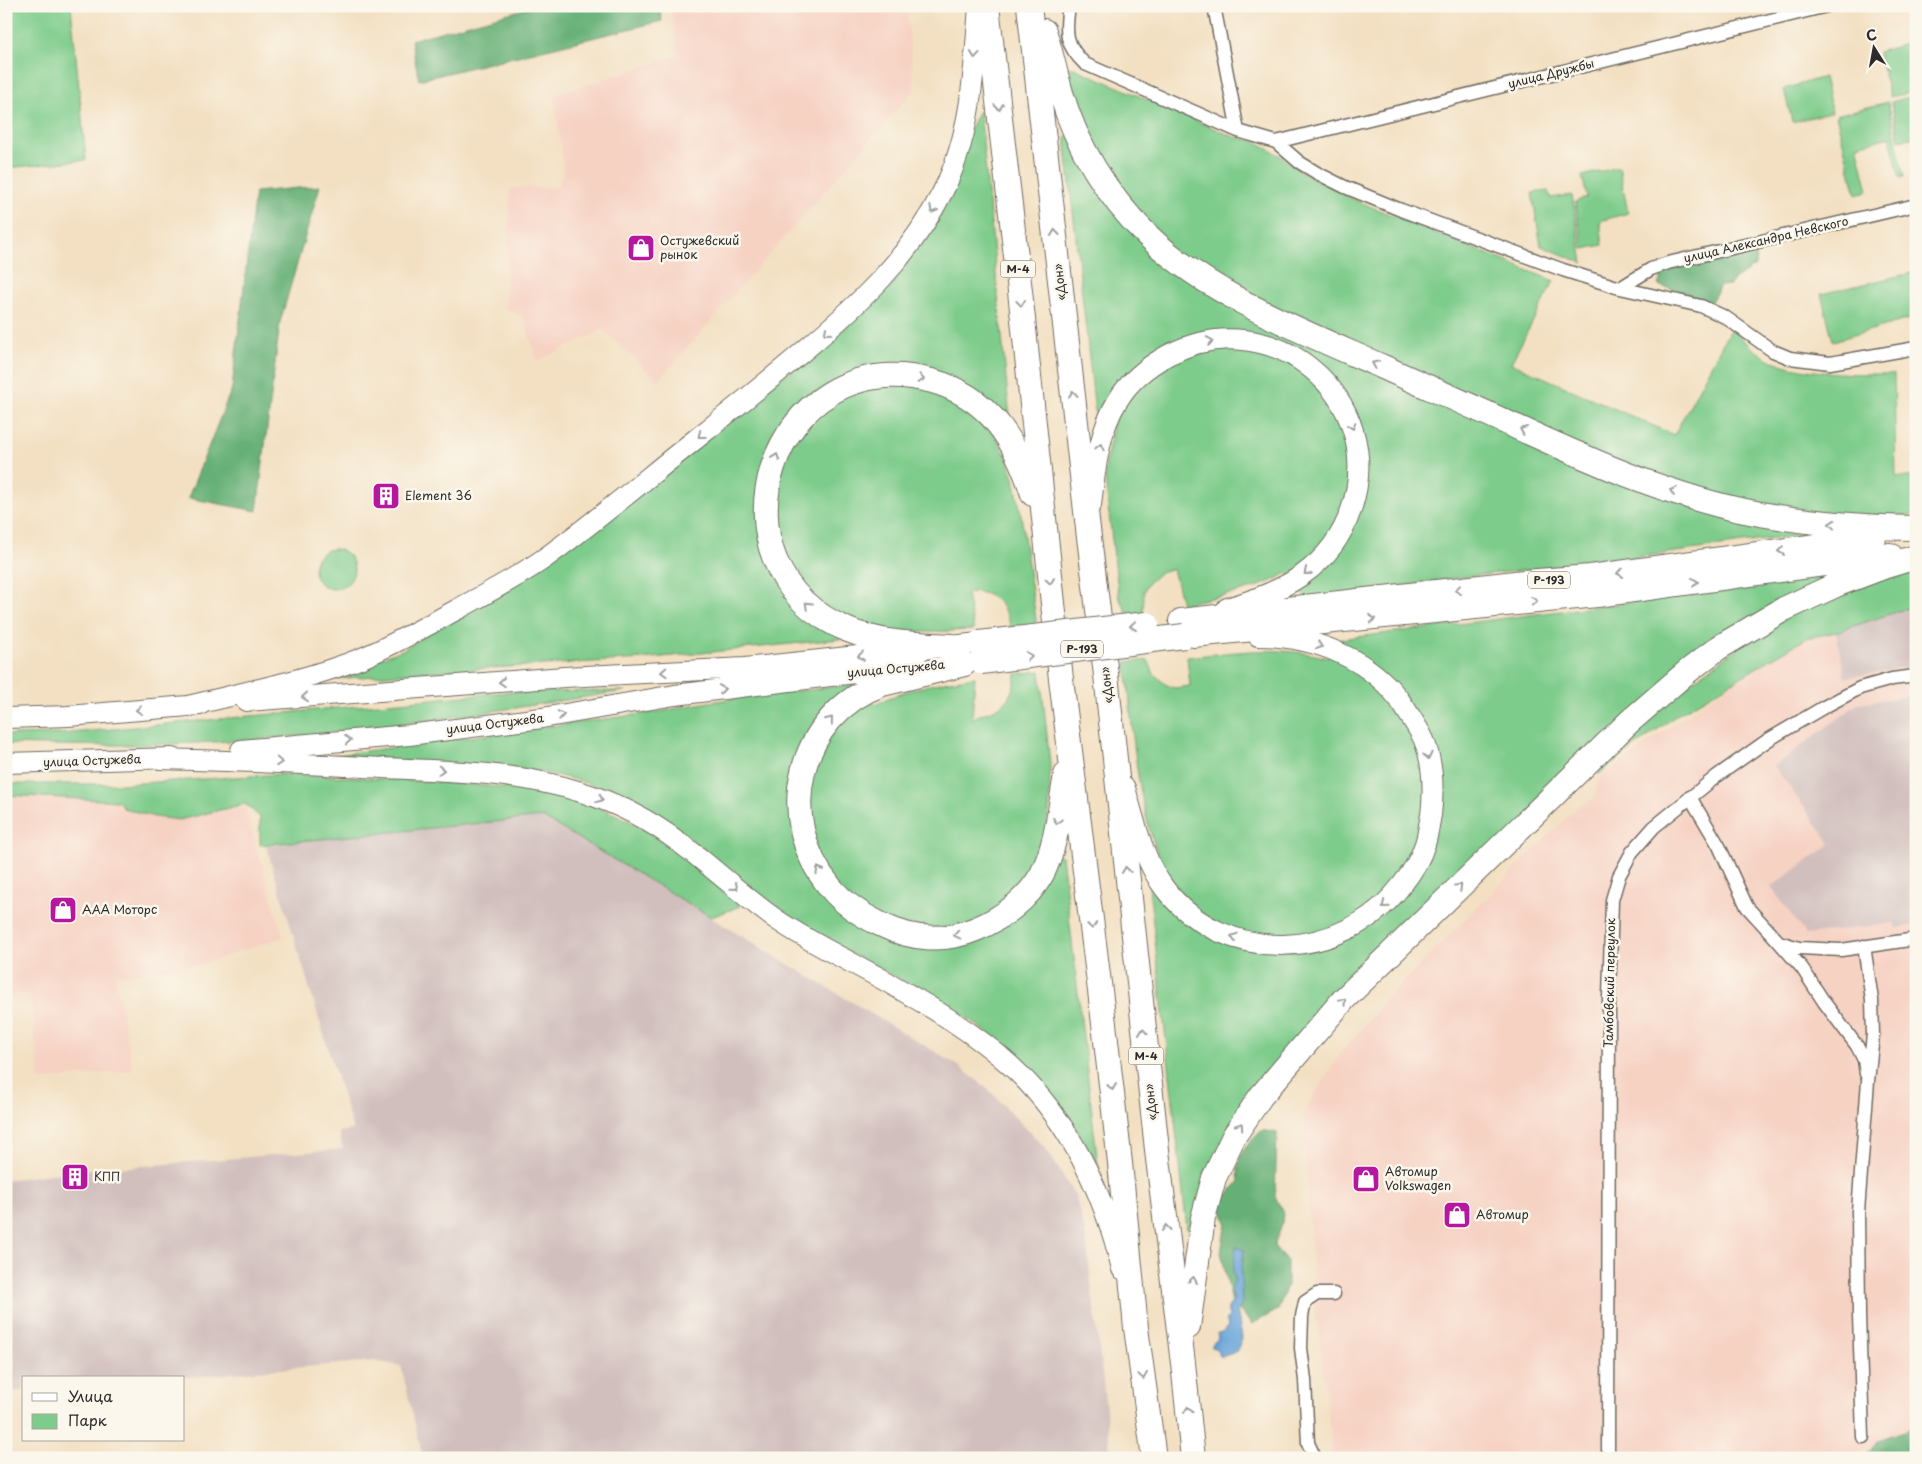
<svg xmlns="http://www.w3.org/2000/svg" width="1922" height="1464" font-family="'Playpen Sans',sans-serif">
<rect width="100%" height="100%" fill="#fbf7ec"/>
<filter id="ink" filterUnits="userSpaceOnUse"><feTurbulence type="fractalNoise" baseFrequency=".02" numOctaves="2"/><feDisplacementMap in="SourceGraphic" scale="10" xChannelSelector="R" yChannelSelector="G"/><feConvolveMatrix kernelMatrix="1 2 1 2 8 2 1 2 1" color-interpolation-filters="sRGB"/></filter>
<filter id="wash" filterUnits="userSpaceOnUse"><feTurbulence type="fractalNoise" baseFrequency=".0096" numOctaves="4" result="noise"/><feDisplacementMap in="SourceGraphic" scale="20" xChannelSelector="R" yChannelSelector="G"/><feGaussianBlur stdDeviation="1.12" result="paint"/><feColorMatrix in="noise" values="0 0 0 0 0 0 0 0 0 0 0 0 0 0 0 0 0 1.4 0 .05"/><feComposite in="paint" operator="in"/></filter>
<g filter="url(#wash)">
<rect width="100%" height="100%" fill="#f3e0c2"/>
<path fill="#f6d2c3" d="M 372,6 L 419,6 L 373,15 Z
M 670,6 L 861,6 L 862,8 L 907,8 L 914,90 L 658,381 L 603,330 L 537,361 L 523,316 L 506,309 L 510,188 L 558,187 L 564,169 L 554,95 L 679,55 Z
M 1916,578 L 1916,1431 L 1840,1458 L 1333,1458 L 1318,1323 L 1315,1320 L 1303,1113 L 1340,1054 L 1385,1000 L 1477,907 L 1579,805 L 1594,799 L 1599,778 L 1808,629 Z
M 6,796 L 126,798 L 184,818 L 245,807 L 283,937 L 201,964 L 116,976 L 132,1070 L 40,1081 L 30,993 L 6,996 Z"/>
<path fill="#d1bfbd" d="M 1916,605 L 1916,666 L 1845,678 L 1836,632 Z
M 1916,695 L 1916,925 L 1896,928 L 1894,923 L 1806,935 L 1771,887 L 1831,844 L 1774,766 L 1859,703 Z
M 542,817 L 957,1065 L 988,1089 L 1046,1149 L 1075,1195 L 1085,1232 L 1102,1373 L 1111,1458 L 423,1458 L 401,1366 L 374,1361 L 177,1378 L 24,1378 L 24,1391 L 6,1392 L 6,1180 L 60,1173 L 343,1149 L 339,1132 L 353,1130 L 266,846 L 437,823 Z"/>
<path fill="#7ecc8b" stroke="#547c5b" d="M 6,6 L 71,6 L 86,160 L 6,168 Z
M 1916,41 L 1916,91 L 1890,97 L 1878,52 Z
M 1069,68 L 1074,68 L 1234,137 L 1255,141 L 1284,158 L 1300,171 L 1357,201 L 1554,281 L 1511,363 L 1674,435 L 1731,328 C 1742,338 1754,351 1767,358 C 1798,375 1858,374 1894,374 L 1896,477 L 1916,477 L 1916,515 L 1856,516 L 1824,532 L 1609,561 L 1471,576 L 1307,600 L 1287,573 C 1255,592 1218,596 1182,604 L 1173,569 L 1158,574 L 1149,582 L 1144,591 L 1143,613 L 1133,624 L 1119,598 L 1108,506 L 1105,477 L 1106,460 L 1113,428 L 1096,421 L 1066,148 L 1066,137 L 1087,128 L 1067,72 Z
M 1824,77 L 1832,112 L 1792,122 L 1784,89 Z
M 1916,95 L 1916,137 L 1899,140 L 1891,102 Z
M 1888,102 L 1904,177 L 1900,178 L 1890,137 L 1857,145 L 1868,191 L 1856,194 L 1836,115 Z
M 980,111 L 1010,419 L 994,432 L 1008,459 L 1014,478 L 1021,515 L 1038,634 L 1012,636 C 1010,619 1004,601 986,594 C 979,592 974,590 967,594 L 974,630 L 899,633 L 643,659 L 425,672 L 322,680 L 405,649 L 819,350 L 862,313 L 901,271 L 978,112 Z
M 1619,167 L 1628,213 L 1600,221 L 1603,245 L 1583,249 L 1575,202 L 1587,197 L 1582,176 Z
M 1548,191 L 1551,198 L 1572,195 L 1583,263 L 1541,246 L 1532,193 Z
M 1916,272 L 1916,317 L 1833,341 L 1821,294 Z
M314 569a20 20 0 1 1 40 0a20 20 0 1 1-40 0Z
M 1829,573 L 1831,577 L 1766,610 L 1316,1020 L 1191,1228 L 1187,1229 L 1148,878 L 1163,866 C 1135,806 1133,727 1126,662 L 1148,660 L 1154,674 L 1165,684 L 1174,688 L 1190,686 L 1187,657 C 1236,652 1279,645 1328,658 L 1333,640 L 1749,587 Z
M 1916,573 L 1916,605 L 1836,632 L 1807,638 L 1678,714 L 1599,774 L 1593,768 L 1680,690 L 1738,648 L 1783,619 L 1849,590 L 1884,579 Z
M 1040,671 L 1050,763 L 1049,811 L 1043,848 L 1062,856 L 1098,1165 C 1072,1119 1041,1075 999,1042 C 939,992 863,964 797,923 C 752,895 715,855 672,825 C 627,793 575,776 521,769 L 329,756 L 664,711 C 726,696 792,693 856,684 L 876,704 C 906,688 941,682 975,677 L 972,719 C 979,714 986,713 994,710 C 1008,704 1015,688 1016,674 Z
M 625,691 C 545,703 465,716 385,726 C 259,743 133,748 6,744 L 6,735 L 60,734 L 506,692 Z
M 283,774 C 336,776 389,779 442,783 C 505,787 565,790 623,818 C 667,839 704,875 741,906 L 711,917 L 542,817 L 260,845 L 260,817 L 245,804 L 179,820 L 155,817 L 123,808 L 119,801 L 6,795 L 6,784 L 124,784 Z"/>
<path fill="#66b077" stroke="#486e51" d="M 535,6 L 659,6 L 662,21 L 419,80 L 411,40 Z
M 320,186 L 280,322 L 257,511 L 188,498 L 232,388 L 255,192 Z
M 1748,246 L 1756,254 L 1755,266 L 1734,280 L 1730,285 L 1720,286 L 1711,302 L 1658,285 L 1665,268 Z
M 1262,1130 L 1277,1133 L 1275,1197 L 1283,1211 L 1282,1225 L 1274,1246 L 1287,1261 L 1287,1285 L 1278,1310 L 1252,1324 L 1232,1303 L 1221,1252 L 1226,1222 L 1220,1204 L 1239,1181 C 1235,1155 1245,1147 1262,1130 Z
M 1916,1427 L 1916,1458 L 1832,1458 L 1844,1454 L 1865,1456 L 1878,1440 Z"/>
<path fill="#68a4d9" stroke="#4a6882" d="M 1236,1247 L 1244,1250 L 1241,1274 L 1242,1302 L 1240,1309 L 1237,1310 C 1239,1321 1241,1330 1242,1339 L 1236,1352 L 1221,1357 L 1218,1355 L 1218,1350 L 1212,1347 L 1212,1344 L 1218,1339 L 1217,1333 L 1222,1333 L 1228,1326 L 1226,1319 L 1229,1316 C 1226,1308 1229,1306 1234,1300 L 1231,1292 L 1235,1279 L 1233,1271 Z"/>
</g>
<g filter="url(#ink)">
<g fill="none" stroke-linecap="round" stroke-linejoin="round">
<defs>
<path id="street" d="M 1069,6 C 1065,32 1065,45 1085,64 L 1238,131 L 1276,142 L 1299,162 L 1317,173 L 1345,187 L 1401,210 L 1563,270 L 1620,288 L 1701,306 L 1725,317 L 1773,351 L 1790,358 L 1830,363 L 1916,348
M 1214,6 L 1238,131
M 1276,142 L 1827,6
M 1620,288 L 1651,269 L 1668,263 L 1916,205
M 1690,797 L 1719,846 L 1747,907 L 1779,942 L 1799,948 L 1841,950 L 1916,939
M 1779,942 L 1802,968 L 1824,1002 L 1857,1046 L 1864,1060 L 1866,1074
M 1863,1437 L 1859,1315 L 1858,1211 L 1868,1081 L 1873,1035 L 1872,1000 L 1864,946
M 1315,1458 L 1308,1443 L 1305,1380 L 1301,1348 L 1302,1316 L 1305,1302 L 1317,1294 L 1334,1294
M 1608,1458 L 1609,997 L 1612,900 L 1619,876 L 1632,852 L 1654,827 L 1717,776 L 1768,740 L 1824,707 L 1860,688 L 1892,679 L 1916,676"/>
<path id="primary" d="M 1091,505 C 1095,470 1099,430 1118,400 C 1130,380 1148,366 1168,355 C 1272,300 1389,398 1351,510 C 1331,569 1282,592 1227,608
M 246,701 L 564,677 L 745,668 L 979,643
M 188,706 C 245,692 307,680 362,658 C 395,644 426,626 458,609 C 487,593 518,577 545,558 C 599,519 649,476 701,435 C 736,407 771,379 806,349 C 860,303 909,258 942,193 C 972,135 974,70 979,6
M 6,718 L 68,716 L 200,705
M 241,750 L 409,735 L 542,718 L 675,695 L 855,673 L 919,667
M 160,759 C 235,761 309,764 383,768 C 449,771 518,772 581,792 C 617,803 651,821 680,843 C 713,867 743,897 777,920 C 812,944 852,962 889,983 C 931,1007 975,1033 1011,1066 C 1069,1119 1104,1193 1122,1269
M 6,763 L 172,758
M 1125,788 C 1135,822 1143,860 1165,889 C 1225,966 1342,962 1401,886 C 1411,874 1420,860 1425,844 C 1428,835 1429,824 1431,815 C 1434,790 1433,763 1424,740 C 1419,729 1411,718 1405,708 C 1374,659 1314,636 1258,636"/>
<path id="highway" d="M 987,6 L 1020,291 L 1061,679 L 1103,1015 L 1120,1163 L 1136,1328 L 1154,1458
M 1029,6 L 1088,529 L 1106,675 L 1158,1159 L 1183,1363 L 1193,1458
M 1044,31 C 1051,51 1055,73 1061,93 C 1076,145 1107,196 1146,234 C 1208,295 1304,332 1383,367 C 1425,386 1468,404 1510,424 C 1583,457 1657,491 1735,509 C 1795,522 1855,527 1916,528
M 1181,621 L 1524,582 L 1590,577 L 1874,538
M 1193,635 L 1597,595 L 1890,555
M 953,646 C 918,644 881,644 848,630 C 697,568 771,339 932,381 C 988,396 1016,440 1033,494
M 964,664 L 882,684 C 798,715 773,818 830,887 C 843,903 863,916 882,925 C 912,940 945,942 976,929 C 1003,918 1028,899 1042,874 C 1057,844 1060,807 1066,775
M 1188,1327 L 1203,1218 L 1214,1178 L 1234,1136 L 1261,1096 L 1344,999 L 1629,722 L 1688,671 L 1718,648 L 1784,609 L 1838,584 L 1886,566 L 1916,557"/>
</defs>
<use href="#street" stroke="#716a60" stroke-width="15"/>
<use href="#primary" stroke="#716a60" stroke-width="22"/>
<use href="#highway" stroke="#716a60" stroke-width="26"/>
<use href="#street" stroke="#fff" stroke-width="12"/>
<use href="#primary" stroke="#fff" stroke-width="20"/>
<use href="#highway" stroke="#fff" stroke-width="24"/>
<defs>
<path id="highway-bridge" d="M 979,643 L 1147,624
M 981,662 L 1184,636"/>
</defs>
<use href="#highway-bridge" stroke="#716a60" stroke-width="26" stroke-linecap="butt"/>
<use href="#highway-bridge" stroke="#fff" stroke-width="24"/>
</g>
<defs><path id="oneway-chevron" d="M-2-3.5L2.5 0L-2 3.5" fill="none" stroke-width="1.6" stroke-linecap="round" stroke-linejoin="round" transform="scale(1.25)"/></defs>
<g stroke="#a0a0a0">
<use href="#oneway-chevron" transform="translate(975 55) rotate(95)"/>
<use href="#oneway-chevron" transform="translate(999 107) rotate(83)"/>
<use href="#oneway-chevron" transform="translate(933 210) rotate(120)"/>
<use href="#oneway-chevron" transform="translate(1055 233) rotate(-96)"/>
<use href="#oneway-chevron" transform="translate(1021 303) rotate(84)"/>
<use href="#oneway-chevron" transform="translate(827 332) rotate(140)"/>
<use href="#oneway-chevron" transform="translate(1210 341) rotate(-10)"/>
<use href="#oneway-chevron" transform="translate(1375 364) rotate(-156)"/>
<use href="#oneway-chevron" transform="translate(921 379) rotate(12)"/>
<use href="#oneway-chevron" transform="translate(1073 394) rotate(-96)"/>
<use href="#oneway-chevron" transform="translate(1352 426) rotate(71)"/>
<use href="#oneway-chevron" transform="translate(1523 430) rotate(-156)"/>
<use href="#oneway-chevron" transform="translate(701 435) rotate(142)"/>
<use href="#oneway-chevron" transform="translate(1100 447) rotate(-77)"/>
<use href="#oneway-chevron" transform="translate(776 457) rotate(-70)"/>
<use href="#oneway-chevron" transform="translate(1673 491) rotate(-161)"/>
<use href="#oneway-chevron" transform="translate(1832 524) rotate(-174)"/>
<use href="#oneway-chevron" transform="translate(1781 551) rotate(172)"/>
<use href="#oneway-chevron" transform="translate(1307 572) rotate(140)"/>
<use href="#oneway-chevron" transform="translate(1620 573) rotate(172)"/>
<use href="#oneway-chevron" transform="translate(1050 581) rotate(84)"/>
<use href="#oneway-chevron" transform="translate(1695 582) rotate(-7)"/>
<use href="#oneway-chevron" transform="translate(1458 590) rotate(173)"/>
<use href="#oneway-chevron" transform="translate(1534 601) rotate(-5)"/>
<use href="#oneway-chevron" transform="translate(808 605) rotate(-136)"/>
<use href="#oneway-chevron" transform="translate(1372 619) rotate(-6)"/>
<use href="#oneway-chevron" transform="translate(1133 626) rotate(174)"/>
<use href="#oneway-chevron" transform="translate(1319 646) rotate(19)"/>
<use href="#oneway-chevron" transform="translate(861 656) rotate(174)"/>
<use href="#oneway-chevron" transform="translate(1029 656) rotate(-7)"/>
<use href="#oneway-chevron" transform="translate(664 672) rotate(177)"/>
<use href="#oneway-chevron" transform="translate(502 682) rotate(176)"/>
<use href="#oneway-chevron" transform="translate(722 689) rotate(-8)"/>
<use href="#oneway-chevron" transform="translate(305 697) rotate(175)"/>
<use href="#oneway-chevron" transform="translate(139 710) rotate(175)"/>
<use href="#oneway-chevron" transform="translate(561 715) rotate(-10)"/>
<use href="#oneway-chevron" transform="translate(830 720) rotate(-51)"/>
<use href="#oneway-chevron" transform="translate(348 740) rotate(-5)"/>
<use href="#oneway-chevron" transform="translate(1428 756) rotate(77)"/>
<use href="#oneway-chevron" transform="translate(279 762) rotate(4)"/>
<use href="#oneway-chevron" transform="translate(441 770) rotate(2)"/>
<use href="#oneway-chevron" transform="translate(600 799) rotate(22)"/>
<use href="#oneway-chevron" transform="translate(1057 821) rotate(101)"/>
<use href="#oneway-chevron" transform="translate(819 870) rotate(-120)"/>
<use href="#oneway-chevron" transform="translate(1126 870) rotate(-96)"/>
<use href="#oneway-chevron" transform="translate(735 887) rotate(39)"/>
<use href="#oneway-chevron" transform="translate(1459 887) rotate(-44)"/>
<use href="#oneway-chevron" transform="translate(1385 905) rotate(141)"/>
<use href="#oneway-chevron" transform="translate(1092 926) rotate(83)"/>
<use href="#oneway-chevron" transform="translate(957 935) rotate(167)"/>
<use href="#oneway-chevron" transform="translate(1234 937) rotate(-162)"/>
<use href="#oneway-chevron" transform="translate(1343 1001) rotate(-47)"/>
<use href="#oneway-chevron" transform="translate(1143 1032) rotate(-96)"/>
<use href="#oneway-chevron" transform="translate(1112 1087) rotate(83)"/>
<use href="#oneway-chevron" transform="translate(1240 1126) rotate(-56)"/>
<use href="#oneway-chevron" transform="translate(1166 1228) rotate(-97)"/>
<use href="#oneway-chevron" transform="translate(1193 1280) rotate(-82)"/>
<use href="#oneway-chevron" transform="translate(1143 1376) rotate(82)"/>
<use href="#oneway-chevron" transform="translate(1188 1410) rotate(-96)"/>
</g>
</g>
<defs>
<symbol id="shop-square" viewBox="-11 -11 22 22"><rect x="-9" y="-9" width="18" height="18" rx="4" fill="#b5179e" stroke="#fbf7ec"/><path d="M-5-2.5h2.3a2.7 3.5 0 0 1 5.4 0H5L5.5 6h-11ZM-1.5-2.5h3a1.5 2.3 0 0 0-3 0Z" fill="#fff"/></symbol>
<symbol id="building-square" viewBox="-11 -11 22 22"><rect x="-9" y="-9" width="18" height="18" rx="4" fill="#b5179e" stroke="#fbf7ec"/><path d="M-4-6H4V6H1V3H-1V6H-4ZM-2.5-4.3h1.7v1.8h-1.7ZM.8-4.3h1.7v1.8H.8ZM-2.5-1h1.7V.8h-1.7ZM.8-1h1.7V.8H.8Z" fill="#fff"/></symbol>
</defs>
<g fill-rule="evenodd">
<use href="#shop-square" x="625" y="232" width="32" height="32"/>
<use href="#building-square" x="370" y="480" width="32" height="32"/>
<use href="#shop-square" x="47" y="894" width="32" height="32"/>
<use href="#building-square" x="59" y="1161" width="32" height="32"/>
<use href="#shop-square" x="1350" y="1163" width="32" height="32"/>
<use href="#shop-square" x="1441" y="1199" width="32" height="32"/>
</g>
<g text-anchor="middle" stroke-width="5" stroke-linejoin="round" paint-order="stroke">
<g fill="#fbf7ec" stroke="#696865" stroke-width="1">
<rect x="1000.5" y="260.5" width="35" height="17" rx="4"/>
<rect x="1528" y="571.5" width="42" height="17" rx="4"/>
<rect x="1061" y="640.5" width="42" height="17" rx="4"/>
<rect x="1128.5" y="1047.5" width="35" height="17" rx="4"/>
</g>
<g font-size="11" font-weight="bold" fill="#2b2b2b">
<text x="1018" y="273">М-4</text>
<text x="1549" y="584">Р-193</text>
<text x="1082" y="653">Р-193</text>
<text x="1146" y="1060">М-4</text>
</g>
<g font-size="12" fill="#2b2b2b" stroke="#fbf7ec">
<text transform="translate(1551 74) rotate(-14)" y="4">улица Дружбы</text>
<text transform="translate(1766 240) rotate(-13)" y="4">улица Александра Невского</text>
<text transform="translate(1060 282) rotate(-96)" y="4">«Дон»</text>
<text transform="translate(896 669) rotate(-5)" y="4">улица Остужева</text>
<text transform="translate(1107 685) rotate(-96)" y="4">«Дон»</text>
<text transform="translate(495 724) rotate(-7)" y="4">улица Остужева</text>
<text transform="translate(92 761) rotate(-2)" y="4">улица Остужева</text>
<text transform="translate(1610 983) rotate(-89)" y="4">Тамбовский переулок</text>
<text transform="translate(1151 1102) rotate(-96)" y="4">«Дон»</text>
</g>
<g font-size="12" fill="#2b2b2b" stroke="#fbf7ec" text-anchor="start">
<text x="660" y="245">Остужевский<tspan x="660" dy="14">рынок</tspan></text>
<text x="405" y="500">Element 36</text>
<text x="82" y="914">ААА Моторс</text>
<text x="1385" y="1176">Автомир<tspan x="1385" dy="14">Volkswagen</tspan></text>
<text x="94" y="1181">КПП</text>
<text x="1476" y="1219">Автомир</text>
</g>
</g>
<rect width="1922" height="1464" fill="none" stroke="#fbf7ec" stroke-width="25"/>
<rect x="22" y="1376" width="162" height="65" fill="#fbf7ec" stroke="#a8a59f"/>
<rect x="32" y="1393" width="25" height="8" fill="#ffffff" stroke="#a8a59f"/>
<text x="68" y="1402" font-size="15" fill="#2b2b2b">Улица</text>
<rect x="32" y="1414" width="25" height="15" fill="#7ecc8b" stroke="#a8a59f"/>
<text x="68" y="1426" font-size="15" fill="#2b2b2b">Парк</text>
<g transform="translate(1874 48) rotate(349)" stroke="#fbf7ec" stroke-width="4" paint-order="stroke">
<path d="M0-4L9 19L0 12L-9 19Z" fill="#2b2b2b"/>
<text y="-8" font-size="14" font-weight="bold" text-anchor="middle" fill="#2b2b2b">С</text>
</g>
</svg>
